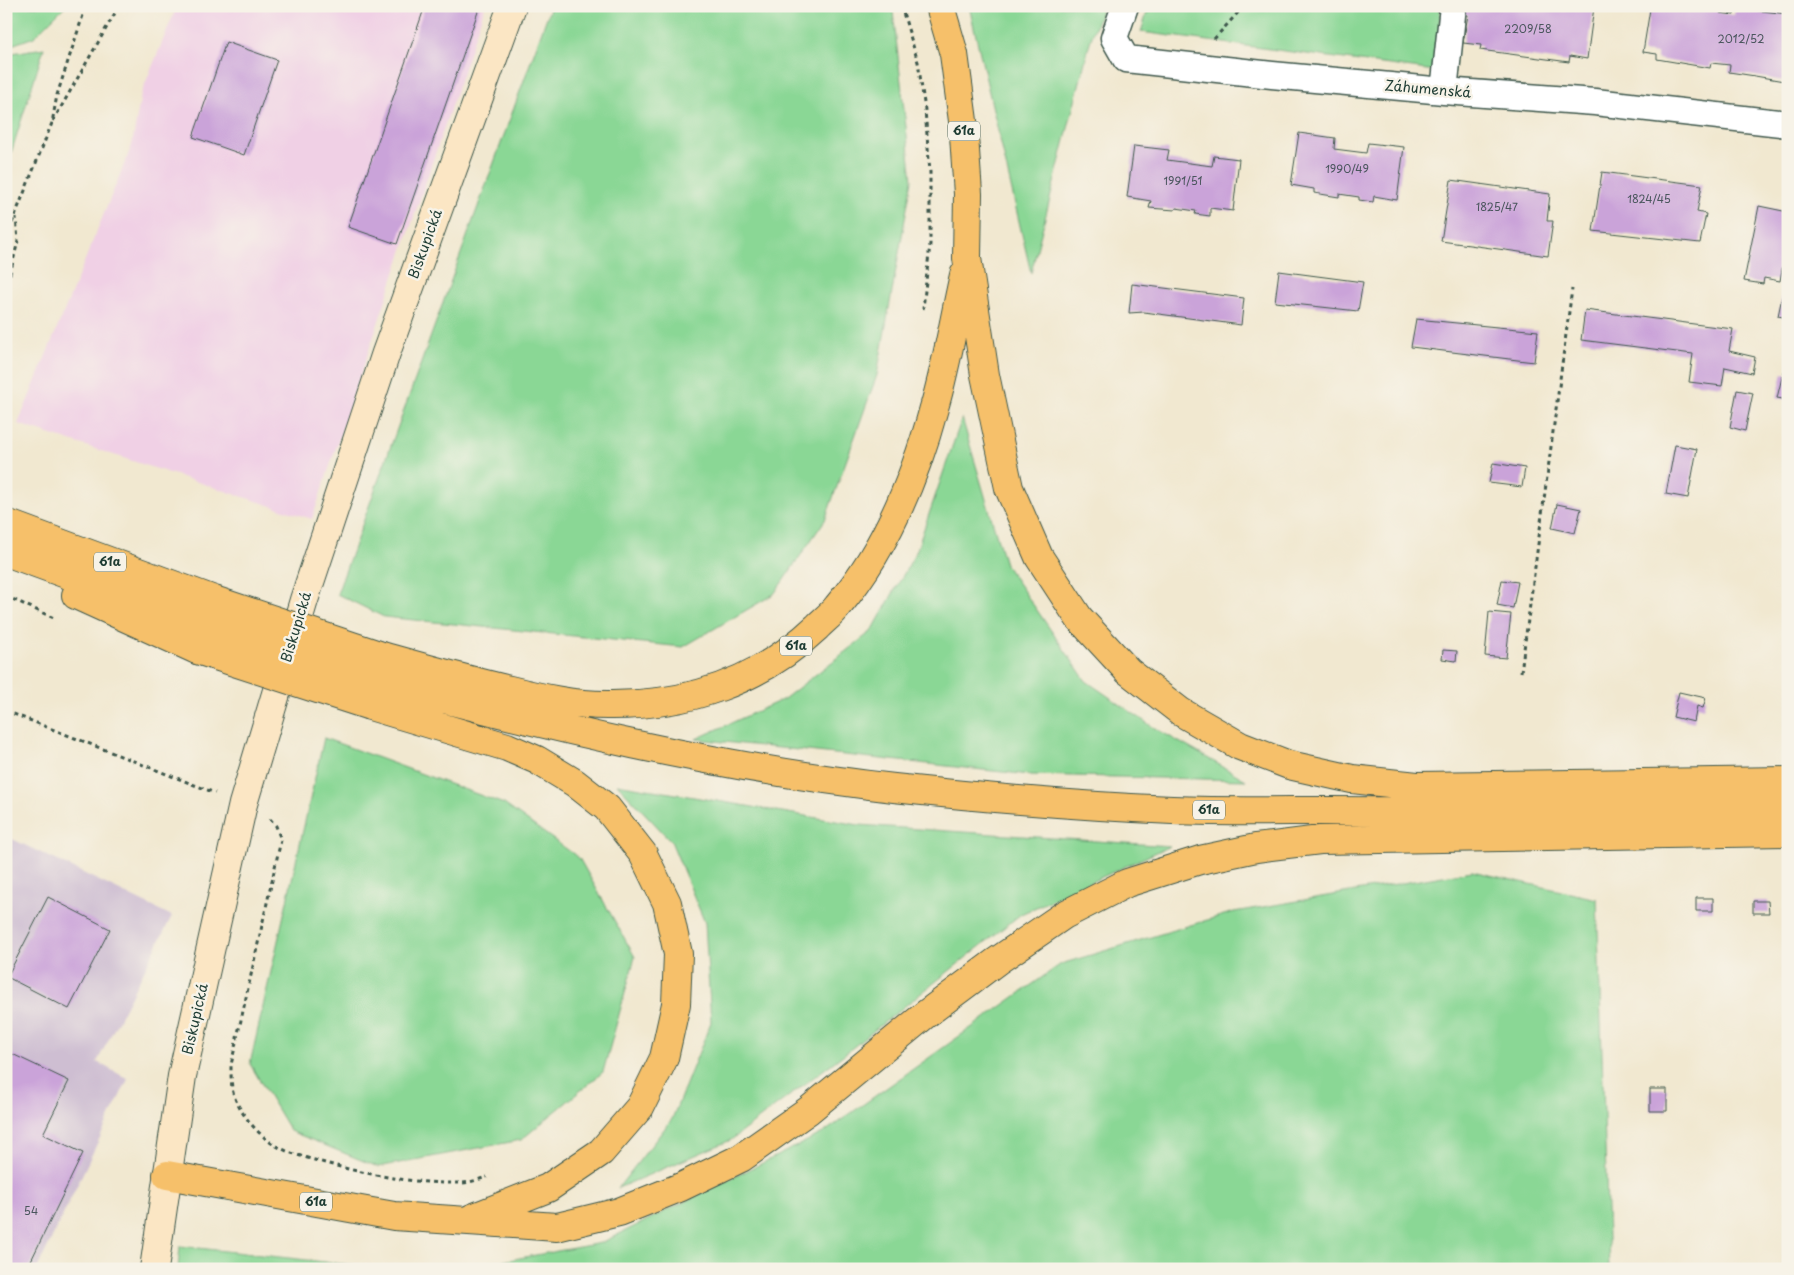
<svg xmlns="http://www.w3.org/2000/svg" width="1794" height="1275" font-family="'Playpen Sans',sans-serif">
<rect width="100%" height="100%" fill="#f7f3e8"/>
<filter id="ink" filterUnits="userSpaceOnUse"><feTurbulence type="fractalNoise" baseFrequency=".02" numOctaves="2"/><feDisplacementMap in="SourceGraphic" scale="10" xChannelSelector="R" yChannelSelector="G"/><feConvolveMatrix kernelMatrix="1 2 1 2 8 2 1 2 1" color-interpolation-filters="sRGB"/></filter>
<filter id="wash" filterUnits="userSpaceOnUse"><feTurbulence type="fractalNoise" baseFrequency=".0096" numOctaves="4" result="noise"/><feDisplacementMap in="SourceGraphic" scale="20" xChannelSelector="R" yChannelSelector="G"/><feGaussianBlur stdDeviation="1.12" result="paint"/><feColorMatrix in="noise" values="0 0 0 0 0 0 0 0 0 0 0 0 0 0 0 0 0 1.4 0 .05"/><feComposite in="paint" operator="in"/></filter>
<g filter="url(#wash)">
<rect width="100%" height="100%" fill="#f1e8d0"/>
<path fill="#f0d0e5" d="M 177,6 L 485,6 L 312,519 L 18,424 L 132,145 L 141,94 Z"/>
<path fill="#cebed2" d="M 6,836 L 172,916 L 97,1062 L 128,1079 L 37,1269 L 6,1269 Z"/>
<path fill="#8ad795" stroke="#548a64" d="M 6,6 L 65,6 L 34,37 L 6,47 Z
M 551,6 L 890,6 L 893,12 L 912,180 L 877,375 L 825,520 L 774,594 L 683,647 L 384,617 L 337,594 Z
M 969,6 L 1103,6 L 1090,42 L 1031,273 Z
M 1149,6 L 1441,6 L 1435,71 L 1141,32 Z
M 44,48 L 6,169 L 6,54 Z
M 962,418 L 1005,564 L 1086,681 L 1153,727 L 1246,780 L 1030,775 L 696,739 L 784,699 L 872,631 L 916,552 Z
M 324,738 L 504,804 L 579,858 L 635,957 L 603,1072 L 521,1140 L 378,1167 L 290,1131 L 250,1064 Z
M 617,784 L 859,825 L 1170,846 L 1021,914 L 847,1052 L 731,1140 L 618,1188 L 672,1119 L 711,1022 L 705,923 L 671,841 Z
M 1472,871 L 1597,899 L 1609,1269 L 460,1269 L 601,1243 L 823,1133 L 1061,964 L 1234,912 Z
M 180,1246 L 388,1269 L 178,1269 Z"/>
<g id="blocks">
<path fill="#caa3d9" d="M 425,6 L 480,6 L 397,244 L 348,227 Z
M 1464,6 L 1594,7 L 1587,59 L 1570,56 L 1569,62 L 1480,50 L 1481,45 L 1463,43 L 1468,15 L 1462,14 Z
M 1659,6 L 1720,6 L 1720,13 L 1734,15 L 1735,8 L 1788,14 L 1788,75 L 1786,74 L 1784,81 L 1755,76 L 1729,72 L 1730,65 L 1711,63 L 1710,68 L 1657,59 L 1657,54 L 1643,52 L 1650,9 L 1659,9 Z
M 226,42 L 277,60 L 244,155 L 193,137 Z
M 1299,133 L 1335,138 L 1334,149 L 1366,153 L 1368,143 L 1404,147 L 1397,200 L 1374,196 L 1373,202 L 1359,200 L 1359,197 L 1339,194 L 1339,197 L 1314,193 L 1314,189 L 1291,185 Z
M 1134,146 L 1169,150 L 1167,160 L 1212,166 L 1214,156 L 1239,159 L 1233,211 L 1210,208 L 1210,216 L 1195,214 L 1196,211 L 1176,208 L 1175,210 L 1149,208 L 1151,201 L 1127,197 Z
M 1602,172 L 1702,185 L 1697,212 L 1706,214 L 1700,243 L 1593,231 Z
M 1451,180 L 1550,194 L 1547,221 L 1553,221 L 1548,256 L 1441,241 Z
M 1759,206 L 1788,212 L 1788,265 L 1783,264 L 1780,281 L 1764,278 L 1763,284 L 1744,281 Z
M 1279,271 L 1363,282 L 1358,311 L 1275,302 Z
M 1132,284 L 1244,298 L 1241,325 L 1144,312 L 1129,313 Z
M 1782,297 L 1788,299 L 1788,318 L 1778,316 Z
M 1585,310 L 1733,329 L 1729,351 L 1755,357 L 1752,373 L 1725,367 L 1722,386 L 1689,382 L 1693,354 L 1581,340 Z
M 1416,319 L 1538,331 L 1534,362 L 1411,347 Z
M 1783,373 L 1788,374 L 1788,400 L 1777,398 Z
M 1737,390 L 1753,393 L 1745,431 L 1730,427 Z
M 1675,445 L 1697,449 L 1688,498 L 1666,494 Z
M 1493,463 L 1525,468 L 1522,487 L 1489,483 Z
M 1557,504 L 1581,509 L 1575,533 L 1552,528 Z
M 1502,580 L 1518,582 L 1513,608 L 1497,605 Z
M 1489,612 L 1511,614 L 1506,658 L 1485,656 Z
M 1443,650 L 1457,651 L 1456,661 L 1442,659 Z
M 1679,692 L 1706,698 L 1703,708 L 1697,706 L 1694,722 L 1673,717 Z
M 48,897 L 110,929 L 69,1009 L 7,977 Z
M 1696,898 L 1713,898 L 1713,911 L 1696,911 Z
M 1753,901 L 1768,901 L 1769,913 L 1753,913 Z
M 6,1051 L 69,1081 L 43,1134 L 83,1153 L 27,1269 L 6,1269 Z
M 1650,1089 L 1667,1089 L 1667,1111 L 1650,1111 Z"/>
</g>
</g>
<g filter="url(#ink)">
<use href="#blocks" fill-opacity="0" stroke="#3e574b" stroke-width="1"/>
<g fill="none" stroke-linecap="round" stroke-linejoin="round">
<defs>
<path id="street" d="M 1125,6 L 1114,38 L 1126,59 L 1272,75 L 1444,91 L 1595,102 L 1788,124
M 1444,91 L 1453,6"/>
<path id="secondary" d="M 154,1269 L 182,1076 L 243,804 L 304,600 L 386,353 L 512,6"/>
<path id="primary" d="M 940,6 L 954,54 L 963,121 L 968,194 L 967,258 L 985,375 L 1009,488 L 1039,557 L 1079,618 L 1128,671 L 1181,712 L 1240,746 L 1289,765 L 1352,779 L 1417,786 L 1788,781
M 6,523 L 214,600
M 6,552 L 205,625
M 76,595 L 197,650
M 382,656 C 425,668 467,680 510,690 C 542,698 574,705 607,705 C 686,706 759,682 817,627 C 824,620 832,614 838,606 C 885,550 915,478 934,408 C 947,364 954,319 964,275
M 376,681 C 547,727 719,768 894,788 C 987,798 1080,806 1172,810 C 1225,812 1278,811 1330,811 C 1483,812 1635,809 1788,806
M 370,706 L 507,747 L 537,760 L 575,783 L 607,808 L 643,854 L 667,903 L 678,954 L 676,1004 L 664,1058 L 640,1107 L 601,1152 L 548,1188 L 472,1218
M 167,1175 L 394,1216 L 557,1227 L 619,1212 L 681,1187 L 741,1158 L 809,1110 L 926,1014 L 997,961 L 1064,915 L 1127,883 L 1200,860 L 1256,848 L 1320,840 L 1788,832"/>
</defs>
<use href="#street" stroke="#3e574b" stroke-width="29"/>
<use href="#secondary" stroke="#3e574b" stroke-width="30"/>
<use href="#primary" stroke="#3e574b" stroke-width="30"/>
<path stroke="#3e574b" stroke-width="3" stroke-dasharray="4 4" stroke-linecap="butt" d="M 901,6 L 918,62 L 925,110 L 930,172 L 930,244 L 923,309
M 1214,39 L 1244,6
M 53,121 L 119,6
M 6,238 L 52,123 L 57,95 L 86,6
M 6,290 L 18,241 L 16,217
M 6,596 L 56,619
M 1521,672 L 1572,289
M 6,711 L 215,793
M 270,819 L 276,826 L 281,840 L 231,1065 C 231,1072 231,1080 232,1088 C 235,1106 251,1126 265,1138 C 280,1151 300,1156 318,1161 C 364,1174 413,1184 461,1183 C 470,1183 479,1179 487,1177"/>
<use href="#street" stroke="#fff" stroke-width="26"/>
<use href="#secondary" stroke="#fbe6c4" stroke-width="28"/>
<use href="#primary" stroke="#f6c06b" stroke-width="28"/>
<defs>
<path id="primary-bridge" d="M 214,600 L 382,656
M 205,625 L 376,681
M 197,650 L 370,706"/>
</defs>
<use href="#primary-bridge" stroke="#3e574b" stroke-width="30" stroke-linecap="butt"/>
<use href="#primary-bridge" stroke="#f6c06b" stroke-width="28"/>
</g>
</g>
<g text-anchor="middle" stroke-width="5" stroke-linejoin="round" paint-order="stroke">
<g font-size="11" fill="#4a565d">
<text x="1528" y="33">2209/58</text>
<text x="1741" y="43">2012/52</text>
<text x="1347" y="173">1990/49</text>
<text x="1183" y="185">1991/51</text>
<text x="1649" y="203">1824/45</text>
<text x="1497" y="211">1825/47</text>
<text x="31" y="1215">54</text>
</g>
<g fill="#f7f3e8" stroke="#60746a" stroke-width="1">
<rect x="948" y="121.5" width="32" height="19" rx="4"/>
<rect x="94" y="552.5" width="32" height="19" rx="4"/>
<rect x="780" y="636.5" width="32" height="19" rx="4"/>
<rect x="1193" y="800.5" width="32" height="19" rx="4"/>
<rect x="300" y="1192.5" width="32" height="19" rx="4"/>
</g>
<g font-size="12" font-weight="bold" fill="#1f3d34">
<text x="964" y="135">61a</text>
<text x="110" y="566">61a</text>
<text x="796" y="650">61a</text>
<text x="1209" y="814">61a</text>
<text x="316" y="1206">61a</text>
</g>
<g font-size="14" fill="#1f3d34" stroke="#f7f3e8">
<text transform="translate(1428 89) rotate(5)" y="5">Záhumenská</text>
<text transform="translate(425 244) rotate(-70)" y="5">Biskupická</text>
<text transform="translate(296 627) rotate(-73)" y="5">Biskupická</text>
<text transform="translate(195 1019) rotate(-77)" y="5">Biskupická</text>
</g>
</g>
<rect width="1794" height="1275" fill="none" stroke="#f7f3e8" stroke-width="25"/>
</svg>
